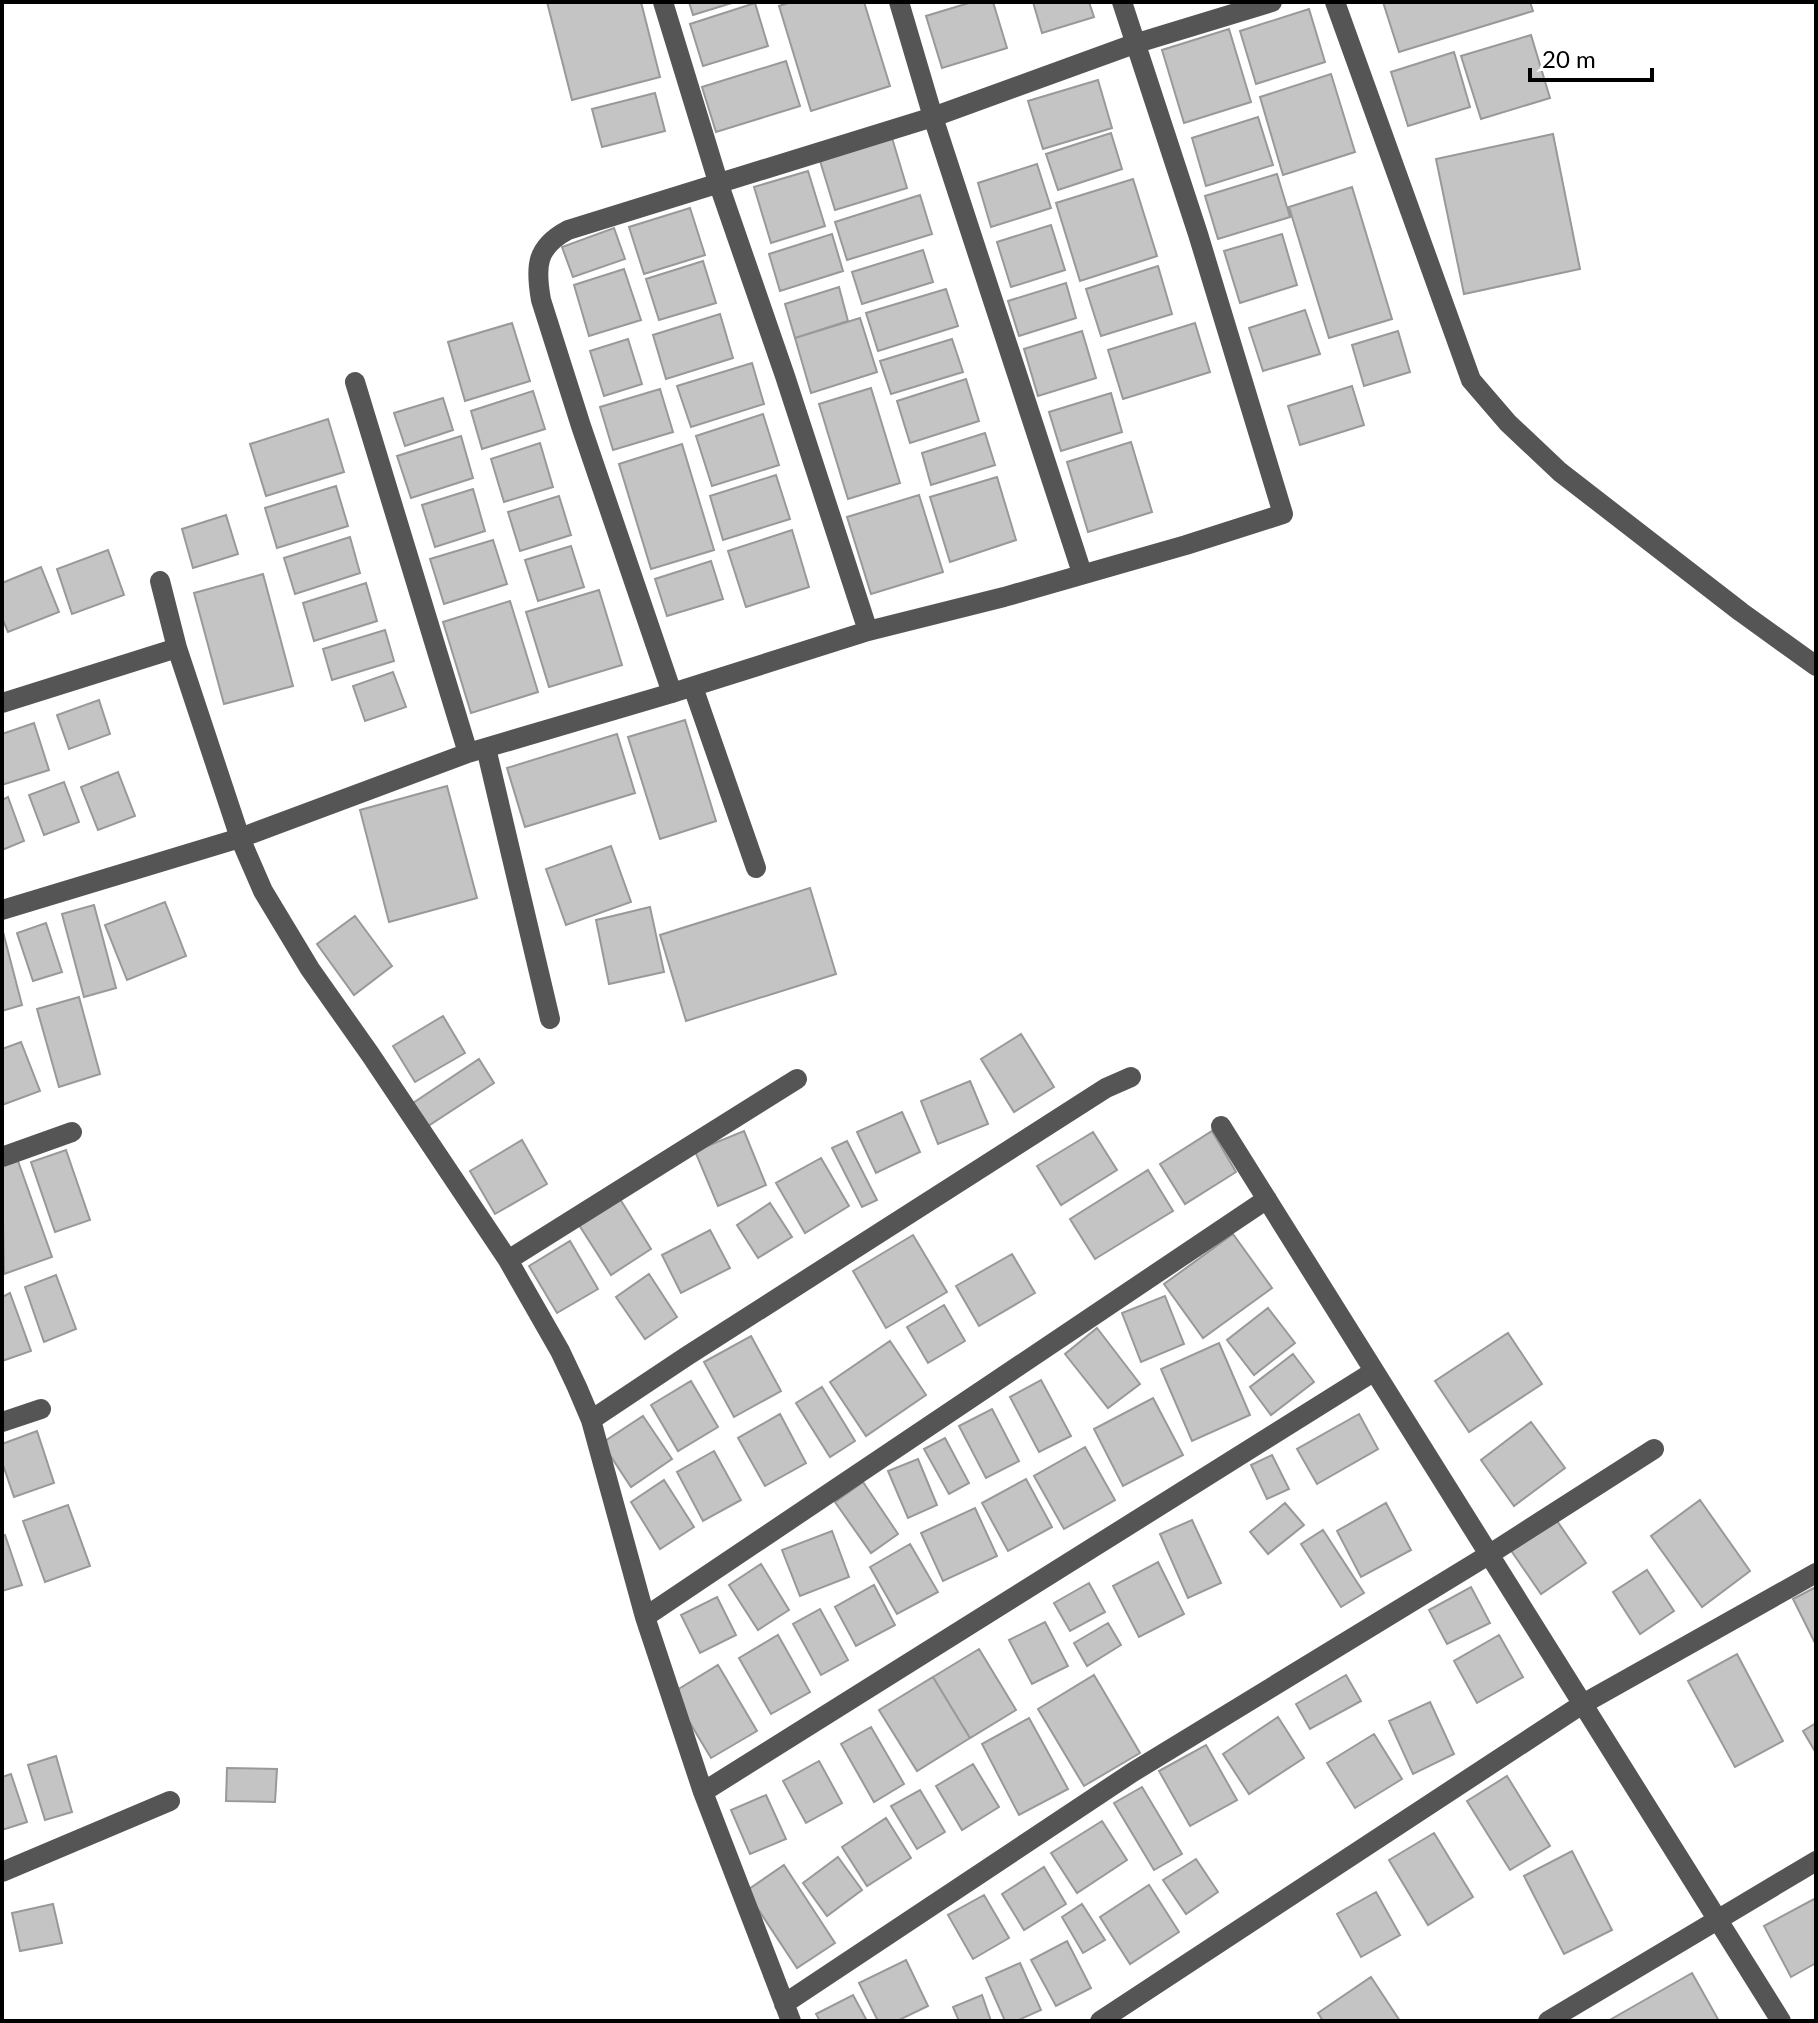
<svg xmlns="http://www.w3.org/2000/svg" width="1818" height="2023" font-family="Lato,sans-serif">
<rect width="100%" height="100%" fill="#fff"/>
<path fill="#c4c4c4" stroke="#999" stroke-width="2" d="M 547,2 L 641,2 L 660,77 L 572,100 Z
M 689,2 L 735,2 L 693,15 Z
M 791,2 L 864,2 L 890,86 L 811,111 L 779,6 Z
M 972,2 L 993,2 L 1007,48 L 942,68 L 926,16 Z
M 1033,2 L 1089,2 L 1094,17 L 1042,33 Z
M 1383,2 L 1530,2 L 1533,11 L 1399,52 Z
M 755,3 L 768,46 L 703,66 L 690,24 Z
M 1309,9 L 1325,62 L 1256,84 L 1240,31 Z
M 1229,29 L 1251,102 L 1184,123 L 1162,50 Z
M 1531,35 L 1550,98 L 1481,119 L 1461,56 Z
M 1454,52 L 1470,107 L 1408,126 L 1391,72 Z
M 786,61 L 800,106 L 716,132 L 702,87 Z
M 1331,74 L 1355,152 L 1283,175 L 1260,97 Z
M 1098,80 L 1112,128 L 1043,149 L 1028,101 Z
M 655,93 L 665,131 L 602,147 L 592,109 Z
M 1258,117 L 1273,165 L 1206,186 L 1192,138 Z
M 1111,133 L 1122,169 L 1058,190 L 1046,154 Z
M 1553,134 L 1580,269 L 1464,294 L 1436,159 Z
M 892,138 L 907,188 L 835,210 L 820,161 Z
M 1037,164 L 1051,208 L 991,227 L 978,183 Z
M 808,171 L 825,226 L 771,243 L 754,187 Z
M 1277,174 L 1290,217 L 1218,239 L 1205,196 Z
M 1133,179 L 1157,256 L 1080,281 L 1056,203 Z
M 1352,187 L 1392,319 L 1329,338 L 1289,207 Z
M 920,195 L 932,234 L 847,260 L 835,222 Z
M 690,208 L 705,255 L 644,274 L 629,227 Z
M 1051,225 L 1065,270 L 1011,287 L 997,242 Z
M 614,228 L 625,259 L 573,277 L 562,247 Z
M 832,234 L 843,271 L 780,291 L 769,254 Z
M 1282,234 L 1297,285 L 1240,303 L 1224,251 Z
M 923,250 L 933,282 L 862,304 L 852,272 Z
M 703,261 L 716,303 L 659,320 L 646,279 Z
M 1158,266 L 1172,314 L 1101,336 L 1086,289 Z
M 624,269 L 641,320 L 589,336 L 574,285 Z
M 1066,283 L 1076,318 L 1019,336 L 1008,301 Z
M 839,287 L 848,321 L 795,338 L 785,304 Z
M 946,289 L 958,326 L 878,351 L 866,313 Z
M 1305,310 L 1320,354 L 1263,371 L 1249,328 Z
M 720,314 L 733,358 L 666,379 L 653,335 Z
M 860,318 L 877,372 L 811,393 L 795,338 Z
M 512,323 L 530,381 L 465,401 L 448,342 Z
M 1195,323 L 1210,372 L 1123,399 L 1108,350 Z
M 1082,331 L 1096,378 L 1038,396 L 1024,349 Z
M 1398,331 L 1410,372 L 1364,386 L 1352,345 Z
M 628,339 L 642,384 L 604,396 L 590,351 Z
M 952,339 L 963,372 L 891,394 L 880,361 Z
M 752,363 L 764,404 L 691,427 L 677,386 Z
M 966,379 L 979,421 L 910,443 L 897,401 Z
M 1352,386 L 1364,425 L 1300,445 L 1288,406 Z
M 871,388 L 900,483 L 848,499 L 819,404 Z
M 660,389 L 673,432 L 613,450 L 600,407 Z
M 533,391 L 545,429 L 482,449 L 471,411 Z
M 1111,393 L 1122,432 L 1061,451 L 1049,412 Z
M 443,398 L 453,430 L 405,446 L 394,413 Z
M 763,414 L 779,465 L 712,486 L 696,436 Z
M 328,419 L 344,472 L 266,496 L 250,444 Z
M 985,433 L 995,465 L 931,485 L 922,453 Z
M 461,436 L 473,478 L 411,498 L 397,456 Z
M 1131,442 L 1152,512 L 1088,532 L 1067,462 Z
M 540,443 L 553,487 L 504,502 L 491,459 Z
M 682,444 L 714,550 L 651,569 L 619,464 Z
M 776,475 L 790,519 L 723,540 L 710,496 Z
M 997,477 L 1016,540 L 950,562 L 930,497 Z
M 336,486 L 348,526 L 277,548 L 265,508 Z
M 473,489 L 485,531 L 435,547 L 422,505 Z
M 919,495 L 943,572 L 871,594 L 847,517 Z
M 559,496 L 571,535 L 520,551 L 508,512 Z
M 226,515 L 238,554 L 193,568 L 182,529 Z
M 792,530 L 809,587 L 746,607 L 728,551 Z
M 350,537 L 360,573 L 295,594 L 284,558 Z
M 493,540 L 507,584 L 444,604 L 430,559 Z
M 571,546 L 584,587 L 538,601 L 525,560 Z
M 108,550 L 124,595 L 72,614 L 57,569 Z
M 711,561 L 723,599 L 667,616 L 655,579 Z
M 41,567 L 59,612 L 8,632 L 2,618 L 2,583 Z
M 263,574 L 293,686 L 224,704 L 194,593 Z
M 366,583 L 377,621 L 314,641 L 303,603 Z
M 599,590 L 622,665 L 549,687 L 526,612 Z
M 510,601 L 538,692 L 471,713 L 443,622 Z
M 385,630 L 394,661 L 332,680 L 323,649 Z
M 393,672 L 406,707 L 365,721 L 353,686 Z
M 99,700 L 110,734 L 69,749 L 57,715 Z
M 685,720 L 716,821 L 660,839 L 628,737 Z
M 34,723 L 49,770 L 2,785 L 2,734 Z
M 617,734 L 635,793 L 525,827 L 507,768 Z
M 118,772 L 135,816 L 98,830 L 81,787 Z
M 64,782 L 79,822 L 44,835 L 29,795 Z
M 447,786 L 477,898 L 389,922 L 360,810 Z
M 8,797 L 24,841 L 2,850 L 2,800 Z
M 611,846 L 631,902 L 566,925 L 546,869 Z
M 810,888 L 836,974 L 686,1021 L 660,935 Z
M 165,902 L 186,956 L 127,980 L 105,925 Z
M 94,905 L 116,988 L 84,997 L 62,914 Z
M 650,907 L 664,972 L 609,984 L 596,920 Z
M 355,916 L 392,966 L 354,995 L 317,944 Z
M 46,923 L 62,972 L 33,981 L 17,933 Z
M 2,928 L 22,1005 L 2,1011 Z
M 79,997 L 100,1074 L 59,1087 L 37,1009 Z
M 443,1016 L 465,1053 L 415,1082 L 393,1046 Z
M 1021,1034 L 1054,1087 L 1014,1112 L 981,1059 Z
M 21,1042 L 40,1091 L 2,1105 L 2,1049 Z
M 479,1059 L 494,1083 L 428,1126 L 413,1103 Z
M 970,1081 L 988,1124 L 938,1144 L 921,1101 Z
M 902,1112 L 920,1152 L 876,1173 L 857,1132 Z
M 744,1131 L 766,1185 L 718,1206 L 695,1151 Z
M 1212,1131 L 1236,1172 L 1185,1204 L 1160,1164 Z
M 1093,1132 L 1117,1170 L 1061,1205 L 1037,1166 Z
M 522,1140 L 547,1184 L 495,1214 L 470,1171 Z
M 847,1141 L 877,1200 L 862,1207 L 832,1148 Z
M 66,1150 L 90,1220 L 55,1232 L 31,1162 Z
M 821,1158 L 849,1206 L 805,1233 L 776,1183 Z
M 18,1161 L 52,1257 L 4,1274 L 2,1166 Z
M 1148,1170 L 1173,1211 L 1095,1259 L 1070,1219 Z
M 620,1199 L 651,1249 L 611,1275 L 579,1225 Z
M 770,1203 L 792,1237 L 758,1258 L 737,1225 Z
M 710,1230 L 730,1268 L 681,1293 L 662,1255 Z
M 1233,1234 L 1272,1288 L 1203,1338 L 1164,1284 Z
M 913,1235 L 947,1292 L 886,1328 L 853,1271 Z
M 570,1241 L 598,1289 L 557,1313 L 529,1266 Z
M 1012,1254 L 1035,1293 L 979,1326 L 956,1286 Z
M 649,1274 L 677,1317 L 645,1339 L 616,1297 Z
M 56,1275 L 76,1329 L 44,1342 L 25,1287 Z
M 10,1293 L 31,1351 L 2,1361 L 2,1297 Z
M 1165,1296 L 1184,1344 L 1141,1362 L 1122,1313 Z
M 944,1305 L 965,1341 L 928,1363 L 907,1327 Z
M 1268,1308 L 1295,1343 L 1254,1375 L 1227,1340 Z
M 1097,1328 L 1140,1384 L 1108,1408 L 1065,1354 Z
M 1508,1333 L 1542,1384 L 1469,1432 L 1435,1381 Z
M 751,1336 L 781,1391 L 734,1417 L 704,1362 Z
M 890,1341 L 926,1395 L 866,1436 L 830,1382 Z
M 1219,1343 L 1250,1415 L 1192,1441 L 1161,1369 Z
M 1293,1354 L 1314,1382 L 1271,1415 L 1250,1387 Z
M 1041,1380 L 1071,1436 L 1039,1452 L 1010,1397 Z
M 691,1381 L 718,1427 L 678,1451 L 651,1405 Z
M 822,1387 L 855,1441 L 830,1457 L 796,1403 Z
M 1153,1398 L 1183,1455 L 1123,1486 L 1094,1429 Z
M 992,1409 L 1019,1461 L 986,1478 L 959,1426 Z
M 780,1414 L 806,1463 L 765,1486 L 738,1438 Z
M 1359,1414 L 1378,1449 L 1317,1484 L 1297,1449 Z
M 643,1416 L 672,1459 L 631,1487 L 602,1443 Z
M 1531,1422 L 1565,1468 L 1514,1506 L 1481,1460 Z
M 37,1431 L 54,1483 L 14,1497 L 2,1462 L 2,1444 Z
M 945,1438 L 969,1483 L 949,1494 L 924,1449 Z
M 1085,1447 L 1115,1500 L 1064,1529 L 1034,1476 Z
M 714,1451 L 741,1500 L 703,1521 L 677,1472 Z
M 1272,1455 L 1289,1489 L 1267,1499 L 1251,1465 Z
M 918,1459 L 937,1505 L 908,1518 L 888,1471 Z
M 1026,1479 L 1052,1527 L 1008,1551 L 982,1503 Z
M 664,1480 L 694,1527 L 660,1549 L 631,1502 Z
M 863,1482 L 898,1534 L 871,1553 L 835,1502 Z
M 1700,1500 L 1750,1571 L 1702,1607 L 1651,1536 Z
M 1285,1503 L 1304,1525 L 1268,1554 L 1250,1532 Z
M 1386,1503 L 1411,1550 L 1361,1577 L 1337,1531 Z
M 68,1505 L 90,1566 L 45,1582 L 23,1521 Z
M 975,1508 L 997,1556 L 943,1581 L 921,1533 Z
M 1555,1518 L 1586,1563 L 1541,1594 L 1510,1549 Z
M 1192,1520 L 1221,1583 L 1188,1598 L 1160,1534 Z
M 1323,1530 L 1364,1593 L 1341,1607 L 1301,1544 Z
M 832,1531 L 849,1577 L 800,1596 L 782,1550 Z
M 5,1535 L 22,1585 L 2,1591 L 2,1536 Z
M 910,1544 L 938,1592 L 897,1614 L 870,1567 Z
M 1158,1562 L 1184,1614 L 1139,1637 L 1113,1586 Z
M 761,1564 L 789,1610 L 758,1630 L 729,1585 Z
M 1647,1570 L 1674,1611 L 1640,1634 L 1613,1592 Z
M 1089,1583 L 1105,1612 L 1070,1631 L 1054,1603 Z
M 874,1585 L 895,1625 L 856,1646 L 835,1607 Z
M 1471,1587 L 1490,1623 L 1447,1644 L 1429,1610 Z
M 1816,1587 L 1816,1645 L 1793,1599 Z
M 717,1597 L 736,1635 L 700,1653 L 681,1615 Z
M 820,1609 L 848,1660 L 821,1675 L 793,1624 Z
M 1045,1622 L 1068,1666 L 1032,1684 L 1009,1640 Z
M 1108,1623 L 1121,1645 L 1087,1666 L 1074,1643 Z
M 778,1635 L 810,1692 L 771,1714 L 739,1658 Z
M 1499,1635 L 1523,1677 L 1477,1703 L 1454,1661 Z
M 979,1649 L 1016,1710 L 970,1738 L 933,1677 Z
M 1737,1654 L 1783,1741 L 1735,1767 L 1688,1681 Z
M 718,1665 L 757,1731 L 711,1758 L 672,1693 Z
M 1094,1675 L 1140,1753 L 1084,1786 L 1038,1709 Z
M 1346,1675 L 1361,1701 L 1310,1729 L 1296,1704 Z
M 933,1677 L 970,1738 L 917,1771 L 879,1710 Z
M 1430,1702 L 1454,1754 L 1413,1774 L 1389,1721 Z
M 1278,1717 L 1304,1758 L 1249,1794 L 1223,1754 Z
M 1029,1718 L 1068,1789 L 1019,1815 L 982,1744 Z
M 1816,1723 L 1816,1753 L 1803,1731 Z
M 871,1727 L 904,1784 L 874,1802 L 841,1744 Z
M 1374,1734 L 1402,1779 L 1355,1808 L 1327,1763 Z
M 1206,1745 L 1237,1800 L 1190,1826 L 1159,1771 Z
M 56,1756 L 72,1812 L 45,1820 L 28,1765 Z
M 819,1761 L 842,1803 L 806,1823 L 783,1781 Z
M 973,1764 L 999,1807 L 962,1830 L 936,1786 Z
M 227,1768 L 277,1769 L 275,1802 L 226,1801 Z
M 11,1774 L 27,1822 L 2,1830 L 2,1777 Z
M 1507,1776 L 1550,1846 L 1510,1870 L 1467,1801 Z
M 1142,1787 L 1182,1854 L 1154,1870 L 1114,1803 Z
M 920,1790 L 945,1832 L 917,1849 L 891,1806 Z
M 766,1795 L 786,1839 L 750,1854 L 731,1810 Z
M 886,1818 L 911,1858 L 867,1886 L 842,1847 Z
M 1102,1821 L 1127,1860 L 1077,1893 L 1051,1853 Z
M 1434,1833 L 1473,1897 L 1428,1925 L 1389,1860 Z
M 1572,1851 L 1612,1930 L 1564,1954 L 1524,1876 Z
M 838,1857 L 862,1890 L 827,1916 L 803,1883 Z
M 1196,1859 L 1218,1892 L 1186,1914 L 1163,1880 Z
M 784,1865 L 835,1943 L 797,1968 L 746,1891 Z
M 1044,1867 L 1066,1904 L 1024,1930 L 1002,1894 Z
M 1149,1885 L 1179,1932 L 1130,1964 L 1100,1917 Z
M 1376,1892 L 1400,1935 L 1361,1957 L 1337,1914 Z
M 984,1895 L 1009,1938 L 973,1959 L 948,1915 Z
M 1816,1898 L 1816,1963 L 1791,1977 L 1764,1926 Z
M 53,1904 L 62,1943 L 20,1951 L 12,1913 Z
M 1082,1904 L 1105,1940 L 1083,1953 L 1062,1917 Z
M 1067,1941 L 1091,1988 L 1056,2006 L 1031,1960 Z
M 906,1960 L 928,2006 L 897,2021 L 878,2021 L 859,1983 Z
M 1020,1963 L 1041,2010 L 1016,2021 L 1005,2021 L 986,1978 Z
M 1692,1973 L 1719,2021 L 1608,2021 Z
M 1371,1977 L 1400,2021 L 1323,2021 L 1318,2013 Z
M 853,1995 L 867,2021 L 820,2021 L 816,2014 Z
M 982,1995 L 991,2021 L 959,2021 L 953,2007 Z"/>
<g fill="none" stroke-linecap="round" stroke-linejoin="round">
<path stroke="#555" stroke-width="20" d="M 663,2 L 719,185 L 785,376 L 868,631
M 899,2 L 933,117 L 1082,573
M 1335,2 L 1471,380 L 1508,423 L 1560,472 L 1741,612 L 1816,666
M 355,382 L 468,753
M 160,581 L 177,648 L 240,838 L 263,891 L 310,969 L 370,1054 L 508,1260 L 560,1351 L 577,1387 L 591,1420 L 645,1617 L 703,1792 L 791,2021
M 693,687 L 756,868
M 672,693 L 581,426 L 541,300 C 535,266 536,247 568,230 L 933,117 L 1134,44 L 1272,2
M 2,703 L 177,648
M 486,748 L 550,1019
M 2,910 L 240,838 L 468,753 L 672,693 L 868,631 L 1004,597 L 1186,545 L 1283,514 L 1198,234 L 1122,2
M 1221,1126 L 1781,2021
M 2,1157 L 72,1132
M 508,1260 L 797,1079
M 591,1420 L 687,1356 L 1106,1088 L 1131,1077
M 2,1422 L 41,1409
M 645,1617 L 1267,1199
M 703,1792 L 1373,1372
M 2,1872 L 170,1801
M 784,2004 L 1133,1772 L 1490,1554 L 1654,1449
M 1100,2021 L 1581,1705 L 1816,1573
M 1548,2021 L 1816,1861"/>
</g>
<rect width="1818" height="2023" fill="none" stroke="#000000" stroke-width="8"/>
<path d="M1530 68v12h122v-12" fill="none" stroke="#000000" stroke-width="4"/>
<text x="1542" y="68" font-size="24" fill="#000000" stroke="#ffffff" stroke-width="6" paint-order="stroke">20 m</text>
</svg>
